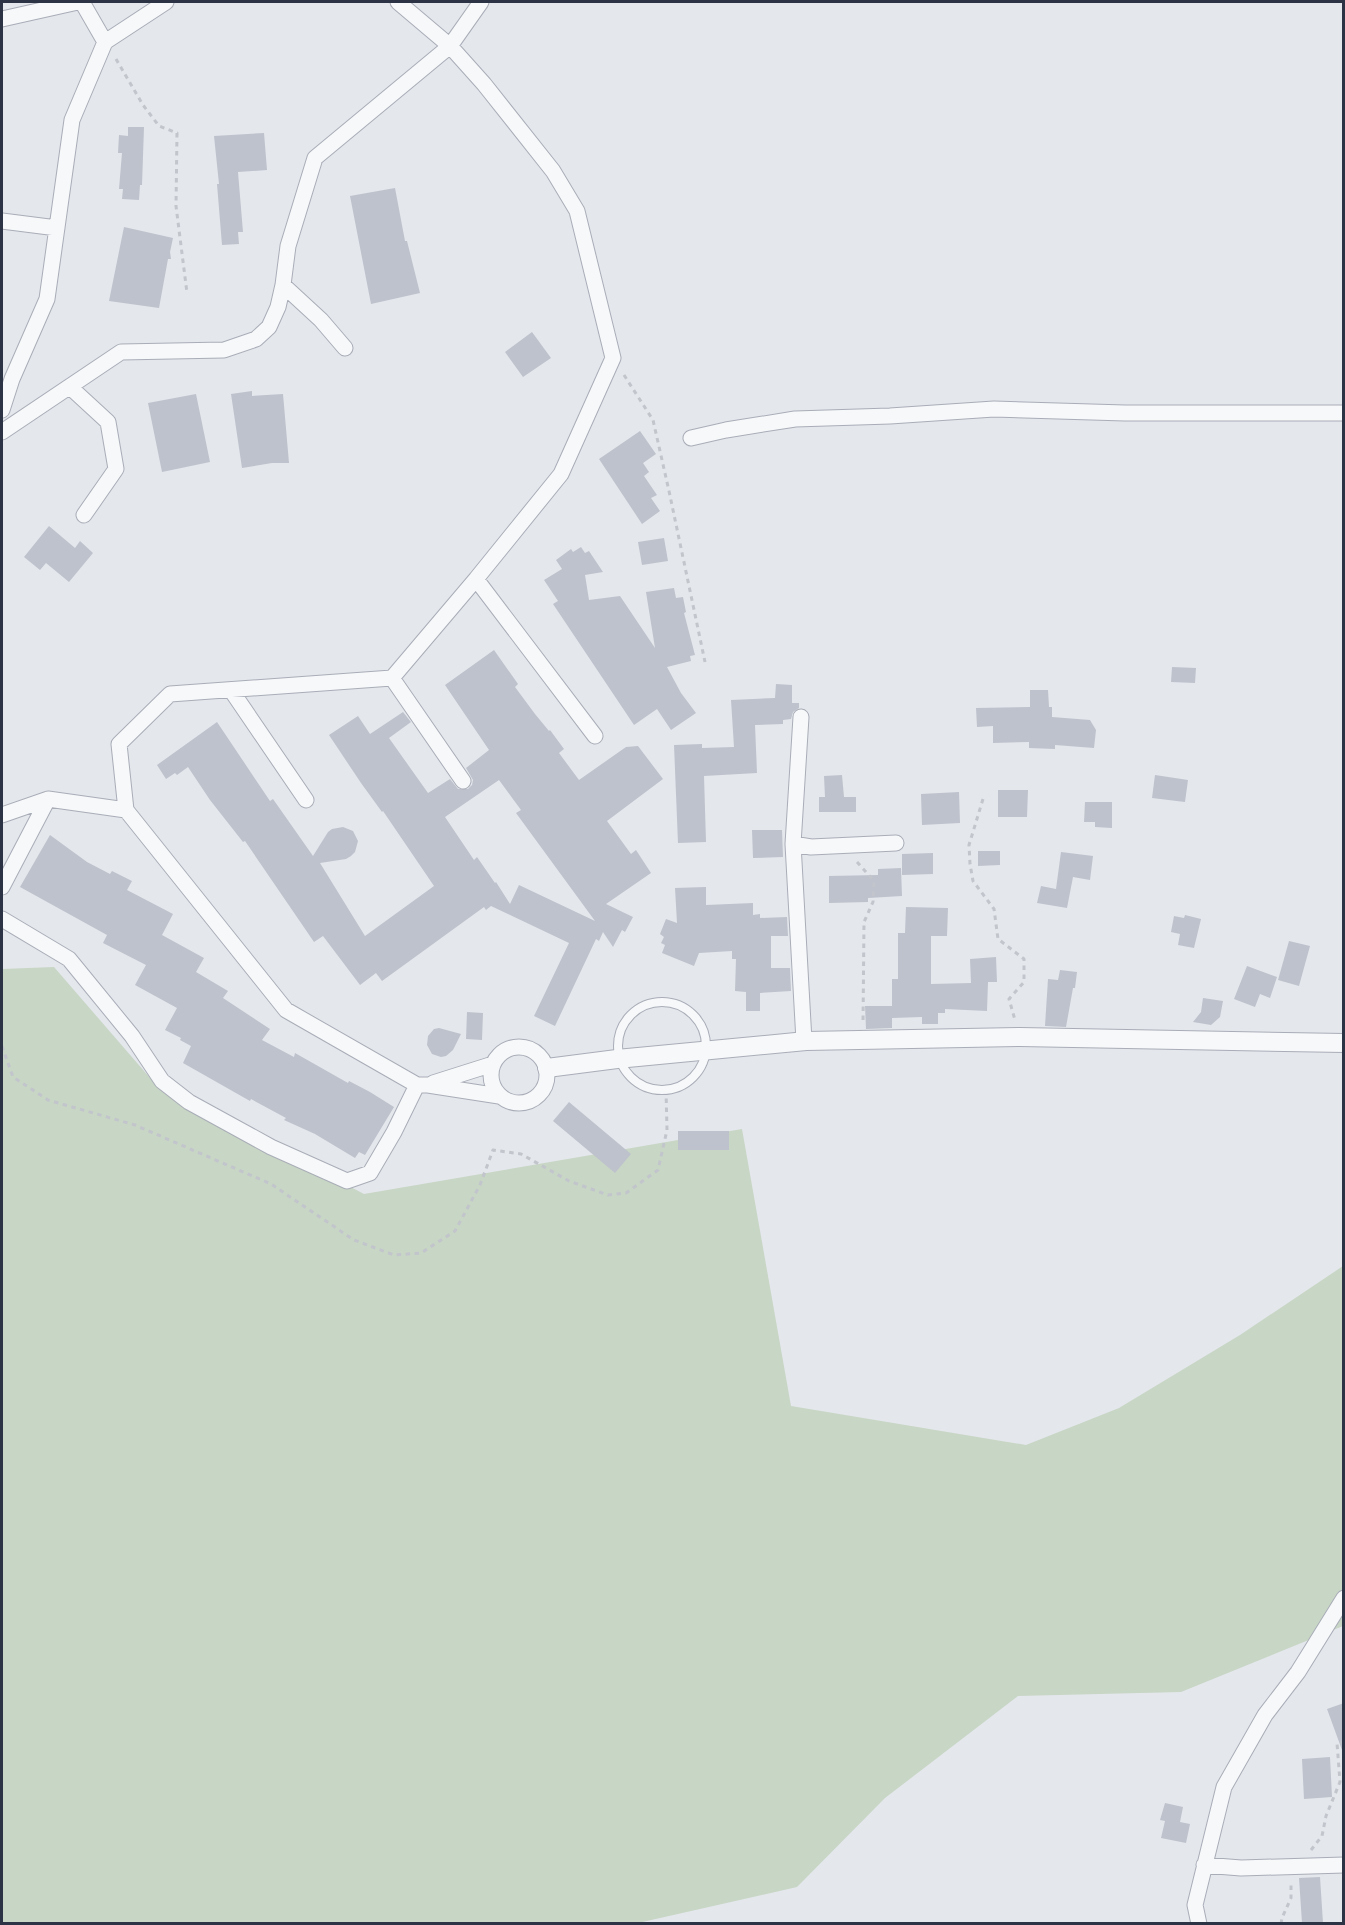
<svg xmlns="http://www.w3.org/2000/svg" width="1345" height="1925" font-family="Arial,sans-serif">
<rect width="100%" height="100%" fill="#e4e7ec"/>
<path fill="#c8d6c5" d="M 54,967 L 157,1086 L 364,1194 L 742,1129 L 791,1406 L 1026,1445 L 1119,1408 L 1240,1335 L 1343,1266 L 1343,1626 L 1181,1692 L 1018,1696 L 885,1798 L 797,1887 L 638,1923 L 2,1923 L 2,969 Z"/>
<path fill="#bec2cc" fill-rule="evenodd" d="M 128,127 L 144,127 L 142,185 L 140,185 L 139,200 L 122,199 L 123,189 L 119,189 L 122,153 L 118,153 L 119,135 L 128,136 Z
M 264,133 L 267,170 L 238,172 L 243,232 L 238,232 L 239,244 L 222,245 L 217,184 L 219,184 L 214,136 Z
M 395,188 L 405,241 L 407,241 L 420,293 L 371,304 L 350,196 Z
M 124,227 L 173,238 L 170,252 L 171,259 L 168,259 L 159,308 L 109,301 Z
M 532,332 L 551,358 L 523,377 L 505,352 Z
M 252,391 L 252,396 L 283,394 L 289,463 L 272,463 L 242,468 L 231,394 Z
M 196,394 L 210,462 L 162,472 L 148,403 Z
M 640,431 L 656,454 L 643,463 L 649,472 L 644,476 L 657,495 L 651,498 L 660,511 L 642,524 L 599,459 Z
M 49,526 L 75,548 L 80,541 L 93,553 L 69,582 L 46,563 L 40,570 L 24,557 Z
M 664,538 L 668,561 L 642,565 L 638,542 Z
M 581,547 L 585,553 L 589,551 L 603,572 L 585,575 L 589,600 L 620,596 L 655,648 L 646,592 L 674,588 L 676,598 L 683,597 L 686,612 L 684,613 L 695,655 L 690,656 L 691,661 L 667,667 L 681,693 L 696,713 L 671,730 L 657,709 L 634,725 L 553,604 L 558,601 L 544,580 L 562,569 L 556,560 L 571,549 L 573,552 Z
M 494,650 L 518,684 L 515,687 L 535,714 L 549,731 L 550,730 L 564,749 L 559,753 L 579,780 L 626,747 L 638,746 L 663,779 L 607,821 L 631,854 L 636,850 L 651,873 L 606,904 L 633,917 L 625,932 L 622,930 L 613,947 L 603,932 L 599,941 L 596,939 L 555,1026 L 534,1016 L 569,943 L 491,906 L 486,910 L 484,907 L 382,981 L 376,973 L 360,985 L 323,936 L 314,942 L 245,841 L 243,842 L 210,800 L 188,767 L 177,775 L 175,773 L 166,779 L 157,765 L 217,722 L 270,801 L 273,799 L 313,856 L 328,832 L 332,829 L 343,827 L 353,831 L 358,841 L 355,852 L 351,856 L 346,859 L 320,863 L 365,936 L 434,886 L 383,811 L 382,812 L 361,783 L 329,735 L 358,716 L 370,734 L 403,712 L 411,722 L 389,738 L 428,793 L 450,779 L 458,789 L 468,789 L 472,785 L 473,780 L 466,768 L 489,750 L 445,685 ZM 499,780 L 521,810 L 516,813 L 595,921 L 519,885 L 510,904 L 496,882 L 495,883 L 477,857 L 474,860 L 445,817 Z
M 1172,667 L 1196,668 L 1195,683 L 1171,682 Z
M 776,684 L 792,685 L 792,703 L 799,703 L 799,708 L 793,712 L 791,719 L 783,720 L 783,724 L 755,725 L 757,773 L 704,776 L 706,842 L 678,843 L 674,745 L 702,744 L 702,748 L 734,747 L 731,700 L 775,698 Z
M 1030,690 L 1048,690 L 1049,707 L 1052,707 L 1052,717 L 1090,720 L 1096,730 L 1094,748 L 1055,745 L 1055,749 L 1029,748 L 1029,742 L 993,743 L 993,726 L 977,727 L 976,708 L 1030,707 Z
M 842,775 L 844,797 L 856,797 L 856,812 L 819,812 L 819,797 L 825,797 L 824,776 Z
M 1155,775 L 1188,780 L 1185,802 L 1152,798 Z
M 998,790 L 1028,790 L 1027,817 L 998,817 Z
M 959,792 L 960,823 L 922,825 L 921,794 Z
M 1085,802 L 1112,802 L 1112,828 L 1095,827 L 1095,822 L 1084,822 Z
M 752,830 L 782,830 L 783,857 L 753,858 Z
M 50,835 L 87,862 L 110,874 L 112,871 L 132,881 L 127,890 L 173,914 L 162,935 L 204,958 L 196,972 L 228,991 L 223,998 L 270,1029 L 262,1040 L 294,1057 L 295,1053 L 348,1083 L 349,1081 L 370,1092 L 394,1107 L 365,1155 L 359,1152 L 355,1158 L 315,1134 L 284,1120 L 286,1118 L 251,1099 L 250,1101 L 183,1063 L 191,1046 L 180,1040 L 181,1038 L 165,1030 L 177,1008 L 135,985 L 146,965 L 103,943 L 107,935 L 20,887 Z
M 978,851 L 1000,851 L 1000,865 L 978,866 Z
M 1061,852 L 1093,856 L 1090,880 L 1073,877 L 1067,908 L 1037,903 L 1041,886 L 1056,889 Z
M 933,853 L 933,874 L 902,875 L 902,854 Z
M 901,868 L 902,896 L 868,898 L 868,902 L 829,903 L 829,876 L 878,875 L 878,869 Z
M 706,887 L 706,905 L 753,903 L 753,915 L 760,914 L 760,918 L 787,917 L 788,936 L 771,936 L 771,968 L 790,968 L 791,991 L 760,993 L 760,1011 L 746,1011 L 746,992 L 735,991 L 736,959 L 732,959 L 732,951 L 699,953 L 694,966 L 662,953 L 665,945 L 661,943 L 664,937 L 660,934 L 666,919 L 677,923 L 675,888 Z
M 906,907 L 948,908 L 947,936 L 931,936 L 931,984 L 971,983 L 970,959 L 996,957 L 997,982 L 988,982 L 987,1011 L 945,1009 L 945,1013 L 938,1013 L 938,1024 L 922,1024 L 922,1017 L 892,1018 L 892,979 L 898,979 L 898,933 L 905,933 Z
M 1185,915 L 1201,919 L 1194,948 L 1178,945 L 1180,934 L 1171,932 L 1174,916 L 1184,918 Z
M 1289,941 L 1310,946 L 1299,986 L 1278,980 Z
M 1247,966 L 1277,977 L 1270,998 L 1260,994 L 1255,1007 L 1234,999 Z
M 1060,970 L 1077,972 L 1075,988 L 1073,988 L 1066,1027 L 1045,1026 L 1048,979 L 1058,980 Z
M 1203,998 L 1223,1001 L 1220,1017 L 1211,1025 L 1193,1022 L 1201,1012 Z
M 865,1006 L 892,1006 L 892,1028 L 866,1029 Z
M 467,1012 L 483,1013 L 482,1040 L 466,1039 Z
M 439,1028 L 461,1034 L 453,1050 L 446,1056 L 441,1057 L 432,1054 L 427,1045 L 428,1036 L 434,1029 Z
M 569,1102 L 631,1154 L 615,1173 L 553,1121 Z
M 678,1131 L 729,1131 L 729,1150 L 678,1150 Z
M 1344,1703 L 1344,1750 L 1342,1750 L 1327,1709 Z
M 1330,1757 L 1332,1797 L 1304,1799 L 1302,1759 Z
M 1165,1803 L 1183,1807 L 1180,1822 L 1190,1824 L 1186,1843 L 1161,1838 L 1165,1821 L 1160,1820 Z
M 1320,1877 L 1323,1923 L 1302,1923 L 1299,1878 Z"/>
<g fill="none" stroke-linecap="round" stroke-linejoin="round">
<defs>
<path id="service" d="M618 1046a44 44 0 1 1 88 0a44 44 0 1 1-88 0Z"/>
<path id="minor" d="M 82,2 L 105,42
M 398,2 L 450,46 L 484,84 L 553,171 L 577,211 L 613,358 L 561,474 L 476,579 L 392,678 L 170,694 L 119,744 L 126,810 L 286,1010 L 417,1085 L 428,1085 L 499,1096
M 2,19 L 78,2
M 2,221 L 57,228
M 283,285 L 321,320 L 345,348
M 70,387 L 108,422 L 116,469 L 84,515
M 2,410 L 12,379 L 47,299 L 72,120 L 105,42 L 166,2
M 2,432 L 121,352 L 224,350 L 256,339 L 269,327 L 278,307 L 283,285 L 288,246 L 315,158 L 450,46 L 481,2
M 691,438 L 726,430 L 795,419 L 890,416 L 994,409 L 1125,413 L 1344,413
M 476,579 L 595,736
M 392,678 L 463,781
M 231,690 L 306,800
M 801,717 L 793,844 L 804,1041
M 2,815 L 48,799 L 126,810
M 793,844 L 811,847 L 896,843
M 2,887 L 48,799
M 2,919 L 69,959 L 132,1036 L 162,1081 L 189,1102 L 271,1147 L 347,1181 L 370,1173 L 394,1132 L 417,1085
M491 1075a28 28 0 1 1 56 0a28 28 0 1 1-56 0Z
M 433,1083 L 493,1064
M 1204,1865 L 1241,1868 L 1344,1865
M 1199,1924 L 1195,1905 L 1224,1787 L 1265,1715 L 1298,1672 L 1344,1598"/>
<path id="tertiary" d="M 547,1068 L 617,1059 L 806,1041 L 1020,1037 L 1344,1043"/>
</defs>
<use href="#service" stroke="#a9adb7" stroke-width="10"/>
<use href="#minor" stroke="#a9adb7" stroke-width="17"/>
<use href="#tertiary" stroke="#a9adb7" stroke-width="20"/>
<path stroke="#c2c5cb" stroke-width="3" stroke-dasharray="4.5 4.5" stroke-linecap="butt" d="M 116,59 L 143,105 L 159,126 L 177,133 L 176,206 L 187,293
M 624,375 L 653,420 L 669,491 L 705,662
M 983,799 L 969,845 L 970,864 L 973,881 L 994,909 L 998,939 L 1024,959 L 1024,982 L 1009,999 L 1015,1020
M 857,862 L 874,881 L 873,902 L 864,922 L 863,1023
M 2,1046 L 13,1077 L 48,1100 L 135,1125 L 271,1184 L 354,1240 L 394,1255 L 421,1253 L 455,1231 L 480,1185 L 493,1150 L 521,1154 L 569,1181 L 608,1195 L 626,1193 L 658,1170 L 667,1130 L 666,1090
M 1311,1850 L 1322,1836 L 1326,1816 L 1340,1782 L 1337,1743 L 1344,1742
M 1281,1924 L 1282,1918 L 1291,1898 L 1291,1882"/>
<use href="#service" stroke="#f7f8fa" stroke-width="8"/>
<use href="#minor" stroke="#f7f8fa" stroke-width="15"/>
<use href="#tertiary" stroke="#f7f8fa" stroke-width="18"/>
</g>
<rect width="1345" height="1925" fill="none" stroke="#2b3345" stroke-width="6"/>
</svg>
